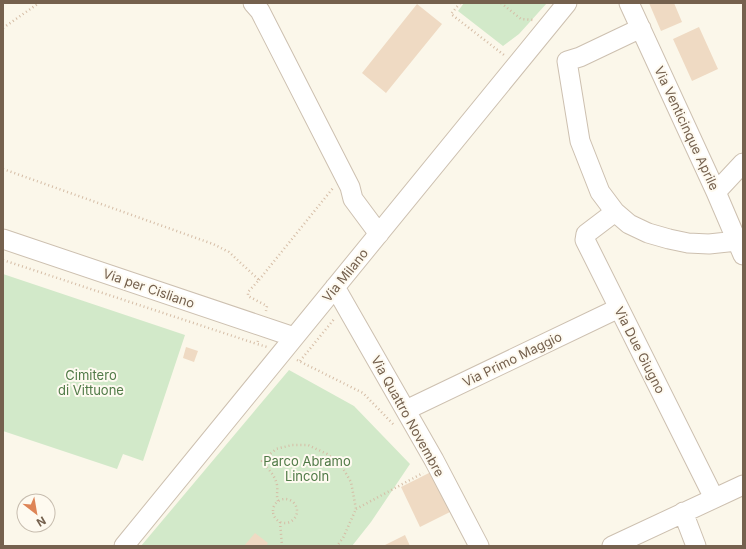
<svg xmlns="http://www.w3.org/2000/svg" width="746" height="549" font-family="Inter,sans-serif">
<rect width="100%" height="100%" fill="#fbf7ea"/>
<path fill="#d2e9c9" d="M 464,3 L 547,3 L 519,34 L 503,46 L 458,11 Z
M 3,274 L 185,335 L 143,461 L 123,454 L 117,469 L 3,431 Z
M 289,370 L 354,406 L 410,464 L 371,522 L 352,546 L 141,546 Z"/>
<path fill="#efdac3" d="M 649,3 L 674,3 L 682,22 L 661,31 Z
M 417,4 L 442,24 L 386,93 L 362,73 Z
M 699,27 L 718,69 L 692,81 L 673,39 Z
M 186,347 L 198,351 L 194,362 L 183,358 Z
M 433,471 L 452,511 L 420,527 L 401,487 Z
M 255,533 L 268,543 L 266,546 L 244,546 Z
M 405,535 L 410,546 L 383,546 Z"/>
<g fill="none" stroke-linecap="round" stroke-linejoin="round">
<defs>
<path id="minor" d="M 253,3 L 260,11 L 350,187 L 353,199 L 379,234
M 629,3 L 716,192 L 743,255
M 641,28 L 580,57 L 567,61 L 580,141 L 600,192 L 615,212 L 629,224 L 648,233 L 669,239 L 688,243 L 709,244 L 737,241
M 716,192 L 743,163
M 615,212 L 586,234 L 585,240 L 714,498
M 3,239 L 294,337
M 335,287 L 434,460 L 479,546
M 406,410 L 619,308
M 683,512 L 696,546
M 124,546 L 567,3
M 612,546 L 743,485"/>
</defs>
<use href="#minor" stroke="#cdc0b0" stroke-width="21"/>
<path stroke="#d5bda6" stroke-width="2.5" stroke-dasharray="1 3" stroke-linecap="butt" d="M 460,3 L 451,14 L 504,55
M 501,3 L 521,19 L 533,20
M 3,28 L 39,3
M 3,169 L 213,244 L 229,252 L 259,280 L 248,292 L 248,296 L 267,306 L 266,311
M 3,260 L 257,344
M 259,280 L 333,188
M 258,341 L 257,344 L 267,347
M 297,360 L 363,393 L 394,425
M 300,361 L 335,318
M273 511a12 12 0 1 1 24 0a12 12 0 1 1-24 0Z
M 278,501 C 276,496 278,491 277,485 C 275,475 268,469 262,461 L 276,449 L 292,445 L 308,445 L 327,454 L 341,465 L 351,482 L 356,509 L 343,538 L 337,546
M 356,509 L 423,473
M 280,522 L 282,546"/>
<use href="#minor" stroke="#fff" stroke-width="19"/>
</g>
<g text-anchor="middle" stroke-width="4" stroke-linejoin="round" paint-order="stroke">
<g font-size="13" fill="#75614e" stroke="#fefaf0">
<text transform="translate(687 128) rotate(65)" y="5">Via Venticinque Aprile</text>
<text transform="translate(345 275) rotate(-51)" y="5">Via Milano</text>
<text transform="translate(149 288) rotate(19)" y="5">Via per Cisliano</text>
<text transform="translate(640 350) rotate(63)" y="5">Via Due Giugno</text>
<text transform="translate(512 359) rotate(-26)" y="5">Via Primo Maggio</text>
<text transform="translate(408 416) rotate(61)" y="5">Via Quattro Novembre</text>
</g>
<g font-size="13" fill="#507a47" stroke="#fefaf0">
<text x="91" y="380">Cimitero<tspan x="91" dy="15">di Vittuone</tspan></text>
<text x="307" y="466">Parco Abramo<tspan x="307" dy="15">Lincoln</tspan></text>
</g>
</g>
<rect width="746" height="549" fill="none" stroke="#75614e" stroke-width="8"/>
<g transform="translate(36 513) rotate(149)"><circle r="19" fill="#fefaf0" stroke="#c7bdaf"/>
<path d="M0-3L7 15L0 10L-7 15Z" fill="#de8557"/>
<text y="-6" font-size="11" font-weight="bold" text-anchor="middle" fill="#75614e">N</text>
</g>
</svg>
